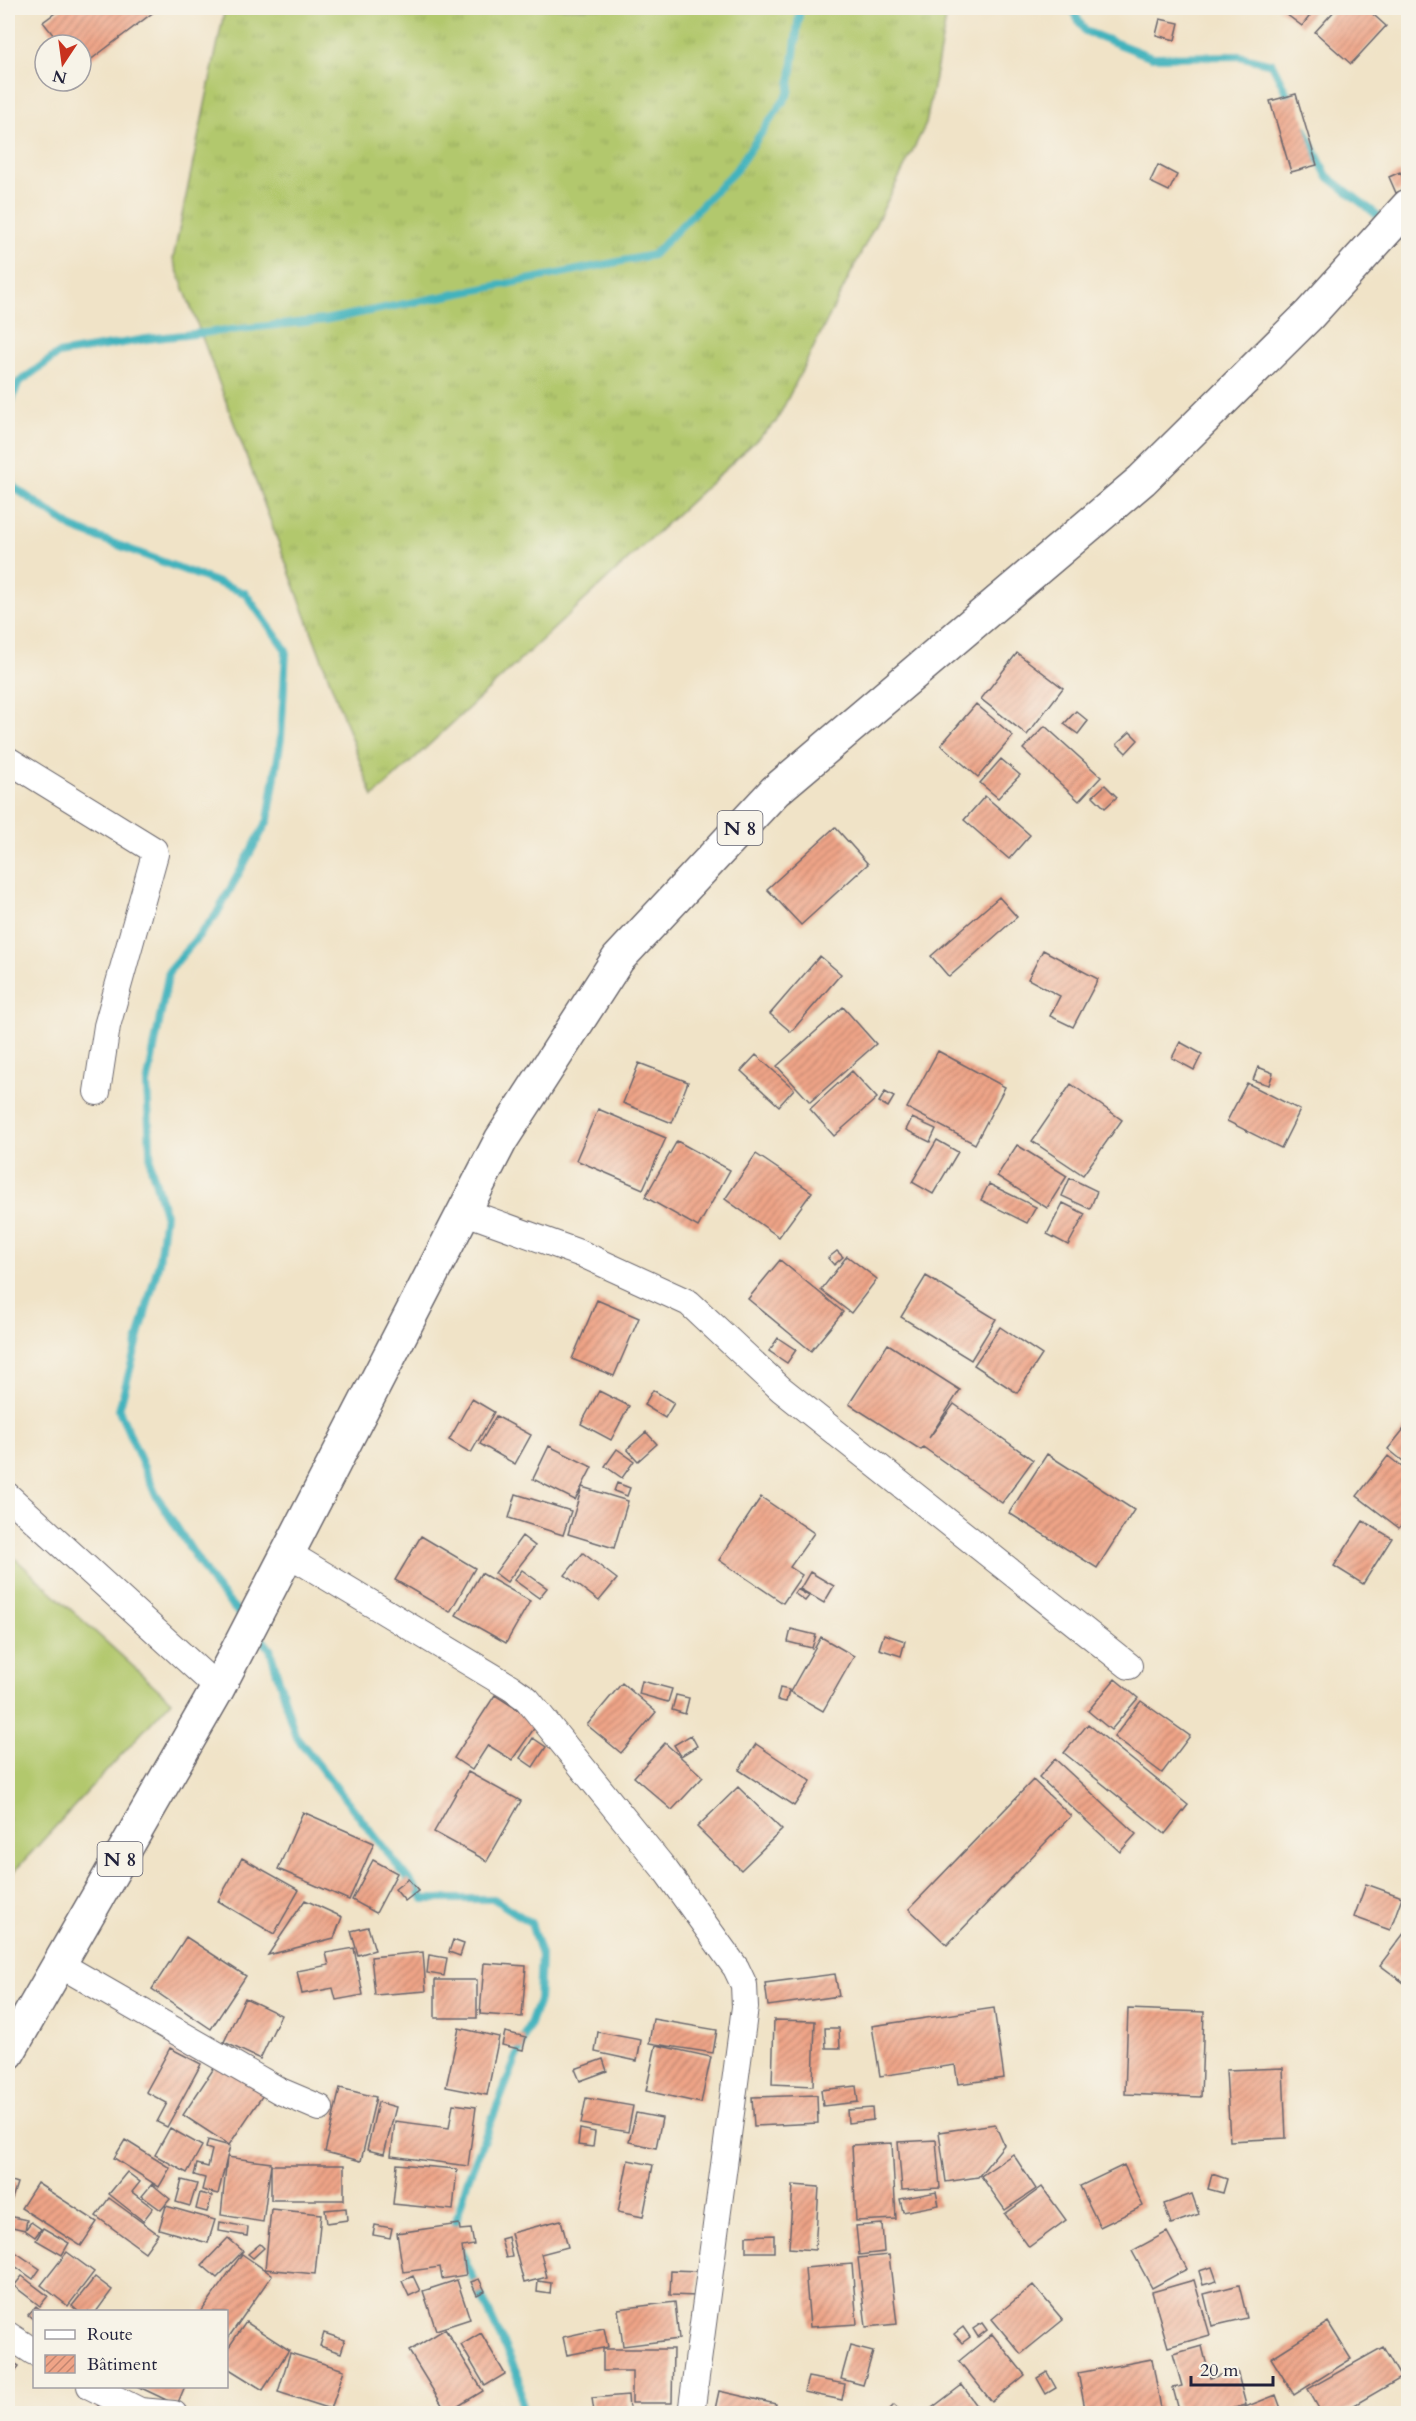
<svg xmlns="http://www.w3.org/2000/svg" width="1416" height="2421" font-family="Cardo,serif">
<defs>
<pattern id="grass-tufts" width="24" height="20" patternUnits="userSpaceOnUse" patternTransform="scale(1.5)"><rect width="24" height="20" fill="#b2c86d"/><path d="M3 7l-1-3M5 7V3M7 7l1-3M15 17l-1-3M17 17v-4M19 17l1-3" fill="none" stroke="#99ac5f"/></pattern>
<pattern id="building-hatch" width="6" height="6" patternUnits="userSpaceOnUse" patternTransform="scale(1.5)"><rect width="6" height="6" fill="#efa487"/><path d="M-1 1l2-2M0 6l6-6M5 7l2-2" fill="none" stroke="#c18570"/></pattern>
</defs>
<rect width="100%" height="100%" fill="#f7f3e8"/>
<filter id="ink" filterUnits="userSpaceOnUse"><feTurbulence type="fractalNoise" baseFrequency=".0167" numOctaves="2"/><feDisplacementMap in="SourceGraphic" scale="12" xChannelSelector="R" yChannelSelector="G"/><feConvolveMatrix kernelMatrix="1 2 1 2 8 2 1 2 1" color-interpolation-filters="sRGB"/></filter>
<filter id="wash" filterUnits="userSpaceOnUse"><feTurbulence type="fractalNoise" baseFrequency=".008" numOctaves="4" result="noise"/><feDisplacementMap in="SourceGraphic" scale="24" xChannelSelector="R" yChannelSelector="G"/><feGaussianBlur stdDeviation="1.35" result="paint"/><feColorMatrix in="noise" values="0 0 0 0 0 0 0 0 0 0 0 0 0 0 0 0 0 1.4 0 .05"/><feComposite in="paint" operator="in"/></filter>
<g filter="url(#wash)">
<rect width="100%" height="100%" fill="#f0e3c7"/>
<path fill="url(#grass-tufts)" stroke="#6a7554" stroke-width="1.5" d="M 225,8 L 948,8 L 926,124 L 776,422 L 373,797 L 173,259 Z"/>
<path fill="#b2c86d" stroke="#6a7554" stroke-width="1.5" d="M 8,1552 L 171,1701 L 8,1878 Z"/>
<g fill="none" stroke-linecap="round" stroke-linejoin="round">
<path stroke="#43b3bd" stroke-width="8" d="M 1071,8 L 1085,31 L 1152,57 L 1239,56 L 1272,64 L 1292,104
M 1304,129 L 1327,176 L 1385,221
M 1395,229 L 1408,240
M 8,410 L 18,383 L 58,354 L 147,339 L 324,320 L 653,255 L 735,171 L 789,93 L 800,8
M 8,464 L 12,486 L 73,528 L 245,593 L 286,650 L 281,738 L 268,820 L 216,915 L 169,971 L 147,1085 L 151,1167 L 165,1214 L 159,1262 L 119,1410 L 156,1495 L 215,1587 L 245,1620
M 256,1632 L 270,1649 L 295,1735 L 424,1899 L 494,1899 L 531,1923 L 541,1955 L 539,2001 L 467,2182 L 453,2232 L 454,2235
M 459,2247 L 519,2378 L 522,2414"/>
</g>
<g id="blocks">
<path fill="url(#building-hatch)" d="M 62,8 L 159,8 L 81,67 L 81,45 L 61,45 L 43,22 Z
M 1278,8 L 1316,8 L 1302,26 Z
M 1337,8 L 1366,8 L 1386,26 L 1351,64 L 1315,32 Z
M 1160,19 L 1179,23 L 1175,40 L 1156,35 Z
M 1296,94 L 1317,165 L 1291,172 L 1270,101 Z
M 1158,165 L 1177,175 L 1169,191 L 1150,182 Z
M 1400,172 L 1408,188 L 1396,193 L 1389,177 Z
M 1017,653 L 1063,688 L 1027,735 L 981,699 Z
M 976,704 L 1013,736 L 978,777 L 941,745 Z
M 1076,711 L 1088,721 L 1078,734 L 1064,724 Z
M 1045,726 L 1101,777 L 1079,801 L 1023,749 Z
M 1130,732 L 1138,740 L 1126,753 L 1117,744 Z
M 1001,759 L 1020,775 L 998,798 L 980,783 Z
M 1105,785 L 1117,797 L 1105,808 L 1093,796 Z
M 985,796 L 1030,835 L 1009,859 L 964,820 Z
M 835,827 L 868,864 L 801,925 L 767,889 Z
M 999,897 L 1017,917 L 949,977 L 931,956 Z
M 1043,950 L 1098,979 L 1073,1027 L 1050,1016 L 1060,996 L 1028,979 Z
M 820,956 L 841,974 L 791,1032 L 770,1014 Z
M 843,1007 L 876,1044 L 810,1102 L 777,1066 Z
M 1180,1042 L 1202,1054 L 1194,1070 L 1172,1058 Z
M 938,1051 L 1005,1087 L 975,1144 L 907,1108 Z
M 756,1055 L 794,1089 L 779,1106 L 741,1071 Z
M 639,1063 L 688,1082 L 672,1123 L 623,1103 Z
M 1258,1067 L 1273,1073 L 1269,1085 L 1253,1080 Z
M 852,1071 L 877,1098 L 834,1136 L 810,1109 Z
M 1247,1083 L 1300,1110 L 1281,1148 L 1227,1121 Z
M 1071,1084 L 1122,1120 L 1083,1175 L 1032,1141 Z
M 885,1092 L 894,1097 L 888,1107 L 879,1102 Z
M 598,1109 L 666,1138 L 643,1189 L 576,1160 Z
M 912,1118 L 936,1129 L 930,1142 L 906,1130 Z
M 937,1140 L 958,1152 L 933,1194 L 912,1182 Z
M 677,1141 L 730,1170 L 698,1227 L 645,1197 Z
M 1017,1145 L 1067,1176 L 1047,1208 L 997,1176 Z
M 756,1154 L 812,1192 L 779,1237 L 725,1199 Z
M 1070,1178 L 1097,1191 L 1090,1209 L 1062,1196 Z
M 989,1184 L 1036,1207 L 1027,1223 L 981,1200 Z
M 1063,1203 L 1085,1214 L 1068,1245 L 1047,1234 Z
M 837,1251 L 843,1257 L 834,1265 L 828,1258 Z
M 847,1256 L 877,1279 L 851,1313 L 821,1290 Z
M 780,1260 L 843,1312 L 811,1351 L 748,1299 Z
M 926,1276 L 996,1319 L 971,1360 L 901,1317 Z
M 597,1300 L 639,1318 L 614,1376 L 572,1359 Z
M 1000,1327 L 1042,1355 L 1017,1393 L 974,1365 Z
M 778,1338 L 796,1350 L 787,1363 L 769,1351 Z
M 888,1344 L 960,1390 L 929,1438 L 954,1404 L 1033,1460 L 1002,1503 L 923,1447 L 921,1450 L 849,1404 Z
M 653,1390 L 674,1403 L 665,1418 L 644,1405 Z
M 599,1391 L 629,1406 L 611,1440 L 581,1424 Z
M 472,1399 L 494,1412 L 471,1453 L 449,1440 Z
M 496,1416 L 531,1435 L 515,1464 L 480,1444 Z
M 1408,1424 L 1408,1465 L 1388,1449 Z
M 646,1432 L 657,1444 L 638,1461 L 627,1449 Z
M 549,1446 L 592,1467 L 575,1500 L 533,1479 Z
M 617,1449 L 634,1461 L 622,1478 L 605,1466 Z
M 1047,1454 L 1134,1510 L 1097,1568 L 1009,1513 Z
M 1388,1456 L 1408,1472 L 1408,1516 L 1399,1528 L 1357,1496 Z
M 617,1483 L 630,1488 L 627,1496 L 614,1491 Z
M 582,1487 L 628,1501 L 614,1548 L 568,1534 Z
M 516,1494 L 571,1511 L 563,1535 L 509,1518 Z
M 761,1497 L 814,1533 L 790,1567 L 802,1575 L 783,1603 L 719,1560 Z
M 1363,1521 L 1392,1538 L 1363,1584 L 1334,1566 Z
M 421,1536 L 475,1568 L 450,1612 L 395,1580 Z
M 522,1536 L 535,1546 L 507,1582 L 495,1573 Z
M 583,1553 L 617,1579 L 599,1601 L 565,1575 Z
M 522,1570 L 547,1588 L 539,1598 L 514,1580 Z
M 810,1572 L 834,1586 L 824,1603 L 800,1589 Z
M 481,1573 L 530,1601 L 506,1643 L 456,1615 Z
M 797,1589 L 809,1596 L 805,1601 L 794,1593 Z
M 791,1629 L 816,1635 L 812,1648 L 788,1642 Z
M 884,1634 L 905,1641 L 901,1656 L 879,1649 Z
M 821,1637 L 854,1656 L 823,1711 L 790,1692 Z
M 1115,1679 L 1138,1698 L 1111,1730 L 1088,1711 Z
M 642,1681 L 672,1689 L 668,1702 L 639,1694 Z
M 622,1683 L 656,1712 L 621,1753 L 587,1725 Z
M 780,1688 L 789,1690 L 786,1702 L 777,1700 Z
M 495,1695 L 538,1723 L 512,1760 L 488,1745 L 472,1770 L 454,1758 Z
M 676,1695 L 689,1698 L 685,1714 L 672,1710 Z
M 1141,1701 L 1190,1736 L 1162,1773 L 1114,1737 Z
M 1088,1724 L 1188,1805 L 1165,1834 L 1064,1753 Z
M 691,1735 L 697,1746 L 681,1756 L 674,1745 Z
M 533,1738 L 546,1747 L 533,1767 L 520,1758 Z
M 665,1743 L 703,1777 L 672,1810 L 634,1777 Z
M 756,1744 L 811,1781 L 794,1806 L 739,1770 Z
M 1055,1759 L 1136,1834 L 1120,1852 L 1039,1777 Z
M 468,1772 L 521,1801 L 487,1861 L 434,1832 Z
M 1033,1780 L 1071,1816 L 947,1945 L 909,1909 Z
M 738,1787 L 782,1830 L 741,1870 L 697,1827 Z
M 303,1812 L 374,1843 L 349,1900 L 278,1869 Z
M 242,1858 L 299,1890 L 274,1934 L 218,1901 Z
M 373,1860 L 397,1873 L 376,1913 L 352,1900 Z
M 408,1879 L 418,1891 L 405,1901 L 395,1889 Z
M 1366,1884 L 1402,1897 L 1390,1930 L 1354,1917 Z
M 305,1900 L 342,1917 L 334,1938 L 268,1955 Z
M 368,1927 L 375,1950 L 358,1955 L 351,1931 Z
M 1408,1928 L 1408,1986 L 1380,1965 Z
M 186,1937 L 246,1976 L 211,2029 L 152,1989 Z
M 453,1940 L 464,1944 L 460,1956 L 449,1952 Z
M 354,1948 L 363,1995 L 336,2000 L 333,1988 L 302,1994 L 297,1971 L 329,1965 L 326,1953 Z
M 423,1952 L 426,1991 L 375,1995 L 371,1957 Z
M 429,1955 L 447,1958 L 444,1976 L 427,1973 Z
M 484,1963 L 526,1966 L 522,2017 L 480,2014 Z
M 835,1974 L 839,1996 L 768,2006 L 765,1983 Z
M 435,1980 L 477,1980 L 477,2018 L 435,2018 Z
M 245,1998 L 281,2015 L 260,2059 L 224,2042 Z
M 994,2008 L 1004,2078 L 958,2084 L 955,2065 L 880,2076 L 872,2026 Z
M 1128,2009 L 1204,2012 L 1201,2097 L 1125,2094 Z
M 653,2019 L 717,2030 L 713,2053 L 649,2043 Z
M 774,2020 L 815,2021 L 813,2086 L 772,2084 Z
M 459,2028 L 499,2037 L 487,2095 L 446,2087 Z
M 825,2028 L 839,2028 L 840,2048 L 826,2048 Z
M 505,2032 L 526,2037 L 523,2050 L 502,2045 Z
M 598,2032 L 641,2040 L 637,2061 L 595,2052 Z
M 656,2045 L 711,2057 L 701,2103 L 646,2091 Z
M 170,2048 L 201,2064 L 167,2127 L 157,2122 L 167,2103 L 146,2092 Z
M 603,2059 L 607,2071 L 580,2081 L 575,2069 Z
M 218,2062 L 265,2092 L 229,2145 L 183,2115 Z
M 1283,2068 L 1286,2138 L 1230,2141 L 1226,2070 Z
M 856,2086 L 858,2102 L 823,2106 L 821,2090 Z
M 340,2088 L 376,2097 L 361,2161 L 325,2152 Z
M 817,2095 L 818,2123 L 754,2126 L 752,2097 Z
M 586,2098 L 633,2106 L 628,2132 L 581,2124 Z
M 378,2102 L 396,2107 L 384,2154 L 367,2150 Z
M 453,2104 L 476,2107 L 468,2166 L 391,2156 L 395,2121 L 449,2128 Z
M 872,2108 L 873,2120 L 848,2123 L 847,2110 Z
M 636,2113 L 662,2118 L 656,2148 L 629,2142 Z
M 995,2124 L 1004,2145 L 978,2177 L 946,2182 L 939,2132 Z
M 170,2128 L 202,2146 L 187,2173 L 155,2155 Z
M 580,2129 L 595,2132 L 593,2147 L 578,2145 Z
M 125,2140 L 170,2168 L 159,2187 L 114,2158 Z
M 208,2140 L 230,2146 L 218,2194 L 202,2190 L 205,2178 L 194,2175 L 197,2164 L 208,2167 L 212,2150 L 206,2148 Z
M 936,2140 L 940,2188 L 902,2190 L 898,2142 Z
M 892,2143 L 896,2219 L 856,2221 L 852,2145 Z
M 1013,2154 L 1036,2189 L 1005,2210 L 981,2176 Z
M 227,2157 L 271,2163 L 263,2222 L 221,2215 Z
M 628,2160 L 653,2165 L 643,2217 L 618,2212 Z
M 397,2164 L 457,2169 L 453,2210 L 393,2204 Z
M 271,2165 L 344,2165 L 344,2200 L 271,2200 Z
M 1124,2165 L 1143,2206 L 1100,2227 L 1080,2186 Z
M 127,2172 L 140,2182 L 132,2192 L 153,2208 L 143,2221 L 109,2194 Z
M 1212,2174 L 1227,2179 L 1223,2193 L 1208,2189 Z
M 8,2180 L 17,2183 L 12,2199 L 8,2198 Z
M 182,2180 L 197,2184 L 190,2206 L 176,2202 Z
M 37,2183 L 97,2222 L 81,2246 L 21,2208 Z
M 152,2184 L 170,2199 L 161,2210 L 142,2196 Z
M 793,2185 L 819,2187 L 815,2250 L 789,2248 Z
M 1042,2187 L 1066,2220 L 1029,2247 L 1005,2214 Z
M 936,2192 L 939,2205 L 903,2212 L 900,2199 Z
M 200,2193 L 212,2196 L 207,2212 L 196,2209 Z
M 1192,2194 L 1199,2214 L 1171,2224 L 1164,2204 Z
M 109,2198 L 158,2234 L 145,2252 L 96,2216 Z
M 166,2206 L 215,2220 L 208,2243 L 159,2229 Z
M 346,2208 L 347,2220 L 327,2223 L 325,2210 Z
M 271,2209 L 321,2214 L 315,2274 L 265,2269 Z
M 9,2216 L 27,2220 L 25,2230 L 8,2226 Z
M 561,2220 L 568,2247 L 541,2254 L 547,2277 L 524,2283 L 511,2233 Z
M 31,2222 L 41,2229 L 35,2237 L 25,2230 Z
M 220,2222 L 248,2227 L 247,2236 L 219,2231 Z
M 459,2224 L 460,2230 L 471,2229 L 474,2245 L 462,2247 L 466,2275 L 442,2279 L 440,2267 L 403,2272 L 397,2233 Z
M 882,2224 L 884,2252 L 859,2255 L 856,2226 Z
M 375,2225 L 392,2228 L 390,2238 L 373,2235 Z
M 43,2228 L 69,2243 L 62,2255 L 36,2240 Z
M 1167,2232 L 1187,2269 L 1152,2288 L 1132,2251 Z
M 774,2235 L 774,2252 L 746,2252 L 746,2236 Z
M 508,2237 L 512,2257 L 506,2258 L 501,2239 Z
M 228,2238 L 243,2251 L 217,2278 L 202,2265 Z
M 260,2244 L 264,2248 L 253,2258 L 248,2254 Z
M 8,2247 L 40,2269 L 33,2279 L 8,2261 Z
M 67,2252 L 94,2272 L 68,2306 L 41,2285 Z
M 242,2254 L 272,2275 L 226,2341 L 226,2312 L 201,2312 Z
M 889,2255 L 897,2324 L 866,2327 L 858,2258 Z
M 852,2264 L 857,2324 L 810,2327 L 805,2268 Z
M 1212,2267 L 1217,2281 L 1203,2285 L 1199,2271 Z
M 671,2270 L 698,2271 L 697,2296 L 670,2295 Z
M 22,2276 L 48,2296 L 40,2306 L 14,2286 Z
M 413,2276 L 420,2291 L 409,2296 L 402,2281 Z
M 95,2277 L 112,2290 L 96,2312 L 79,2312 L 72,2306 Z
M 479,2279 L 485,2291 L 477,2295 L 471,2282 Z
M 457,2280 L 470,2319 L 436,2330 L 423,2291 Z
M 1194,2280 L 1210,2335 L 1168,2347 L 1152,2292 Z
M 538,2281 L 551,2283 L 550,2294 L 537,2292 Z
M 1033,2285 L 1063,2320 L 1021,2354 L 992,2319 Z
M 1239,2285 L 1247,2318 L 1212,2326 L 1204,2294 Z
M 675,2302 L 679,2339 L 623,2346 L 618,2309 Z
M 36,2306 L 43,2312 L 34,2312 L 34,2320 L 28,2315 Z
M 246,2322 L 289,2350 L 263,2390 L 226,2367 L 226,2351 Z
M 1328,2322 L 1351,2359 L 1294,2395 L 1271,2358 Z
M 982,2323 L 987,2330 L 978,2337 L 973,2329 Z
M 963,2327 L 970,2337 L 962,2343 L 954,2334 Z
M 604,2328 L 608,2347 L 567,2355 L 563,2337 Z
M 445,2329 L 483,2391 L 447,2413 L 409,2351 Z
M 324,2333 L 345,2340 L 341,2353 L 320,2346 Z
M 481,2333 L 505,2374 L 485,2386 L 461,2345 Z
M 992,2334 L 1025,2375 L 992,2402 L 959,2361 Z
M 850,2346 L 873,2352 L 863,2385 L 841,2379 Z
M 1202,2346 L 1210,2378 L 1237,2371 L 1246,2405 L 1212,2414 L 1180,2414 L 1173,2388 L 1182,2386 L 1173,2354 Z
M 1383,2347 L 1401,2378 L 1339,2414 L 1322,2414 L 1308,2389 Z
M 603,2349 L 673,2349 L 672,2403 L 632,2403 L 632,2371 L 603,2371 Z
M 290,2353 L 344,2370 L 331,2409 L 278,2392 Z
M 8,2359 L 19,2366 L 8,2383 Z
M 1152,2359 L 1162,2414 L 1086,2414 L 1078,2373 Z
M 1047,2372 L 1056,2388 L 1046,2394 L 1037,2378 Z
M 808,2377 L 845,2384 L 842,2400 L 804,2392 Z
M 962,2385 L 983,2414 L 924,2414 Z
M 137,2386 L 185,2386 L 177,2405 Z
M 719,2391 L 776,2404 L 774,2414 L 714,2414 Z
M 105,2393 L 122,2401 L 116,2414 L 104,2414 L 96,2410 Z
M 628,2395 L 629,2410 L 594,2412 L 592,2398 Z
M 1276,2395 L 1283,2414 L 1230,2414 L 1230,2413 Z
M 894,2405 L 904,2414 L 891,2414 L 888,2411 Z"/>
</g>
</g>
<g filter="url(#ink)">
<use href="#blocks" fill-opacity="0" stroke="#6a666c" stroke-width="1.5"/>
<g fill="none" stroke-linecap="round" stroke-linejoin="round">
<defs>
<path id="minor" d="M 8,760 L 154,850 L 155,854 L 107,1026 L 97,1092
M 463,1211 L 582,1254 L 689,1303 L 781,1389 L 1129,1666
M 8,1496 L 218,1688
M 289,1554 L 510,1687 L 527,1699 L 666,1871 L 736,1968 L 744,1985 L 745,2007 L 691,2414
M 59,1964 L 280,2091 L 320,2108
M 8,2335 L 34,2352
M 90,2386 L 140,2411 L 174,2414"/>
<path id="trunk" d="M 8,2053 L 218,1688 L 501,1140 L 618,959 L 775,791 L 1142,480 L 1309,315 L 1408,206"/>
</defs>
<use href="#minor" stroke="#6a666c" stroke-width="28"/>
<use href="#trunk" stroke="#6a666c" stroke-width="36"/>
<use href="#minor" stroke="#fff" stroke-width="26"/>
<use href="#trunk" stroke="#fff" stroke-width="33"/>
</g>
</g>
<g text-anchor="middle" stroke-width="4.5" stroke-linejoin="round" paint-order="stroke">
<g fill="#f7f3e8" stroke="#62616f" stroke-width="1.5">
<rect x="717.5" y="811" width="45" height="34" rx="4.5"/>
<rect x="97.5" y="1842" width="45" height="34" rx="4.5"/>
</g>
<g font-size="20" font-weight="bold" fill="#22223b">
<text x="740" y="835">N 8</text>
<text x="120" y="1866">N 8</text>
</g>
</g>
<rect width="1416" height="2421" fill="none" stroke="#f7f3e8" stroke-width="30"/>
<rect x="33" y="2310" width="195" height="78" fill="#f7f3e8" stroke="#a29fa3" stroke-width="1.5"/>
<rect x="45" y="2330" width="30" height="9" fill="#ffffff" stroke="#a29fa3" stroke-width="1.5"/>
<text x="87" y="2340" font-size="18" fill="#22223b">Route</text>
<rect x="45" y="2355" width="30" height="18" fill="url(#building-hatch)" stroke="#a29fa3" stroke-width="1.5"/>
<text x="87" y="2370" font-size="18" fill="#22223b">Bâtiment</text>
<g transform="translate(63 63) rotate(193)"><circle r="28" fill="#f7f3e8" stroke="#a29fa3" stroke-width="1.5"/>
<path d="M0-4.5L10 22L0 15L-10 22Z" fill="#c8321e"/>
<text y="-9" font-size="16" font-weight="bold" text-anchor="middle" fill="#22223b">N</text>
</g>
<path d="M1191 2376v9h82v-9" fill="none" stroke="#22223b" stroke-width="3"/>
<text x="1200" y="2376" font-size="18" fill="#22223b" stroke="#f7f3e8" stroke-width="4.5" paint-order="stroke">20 m</text>
</svg>
